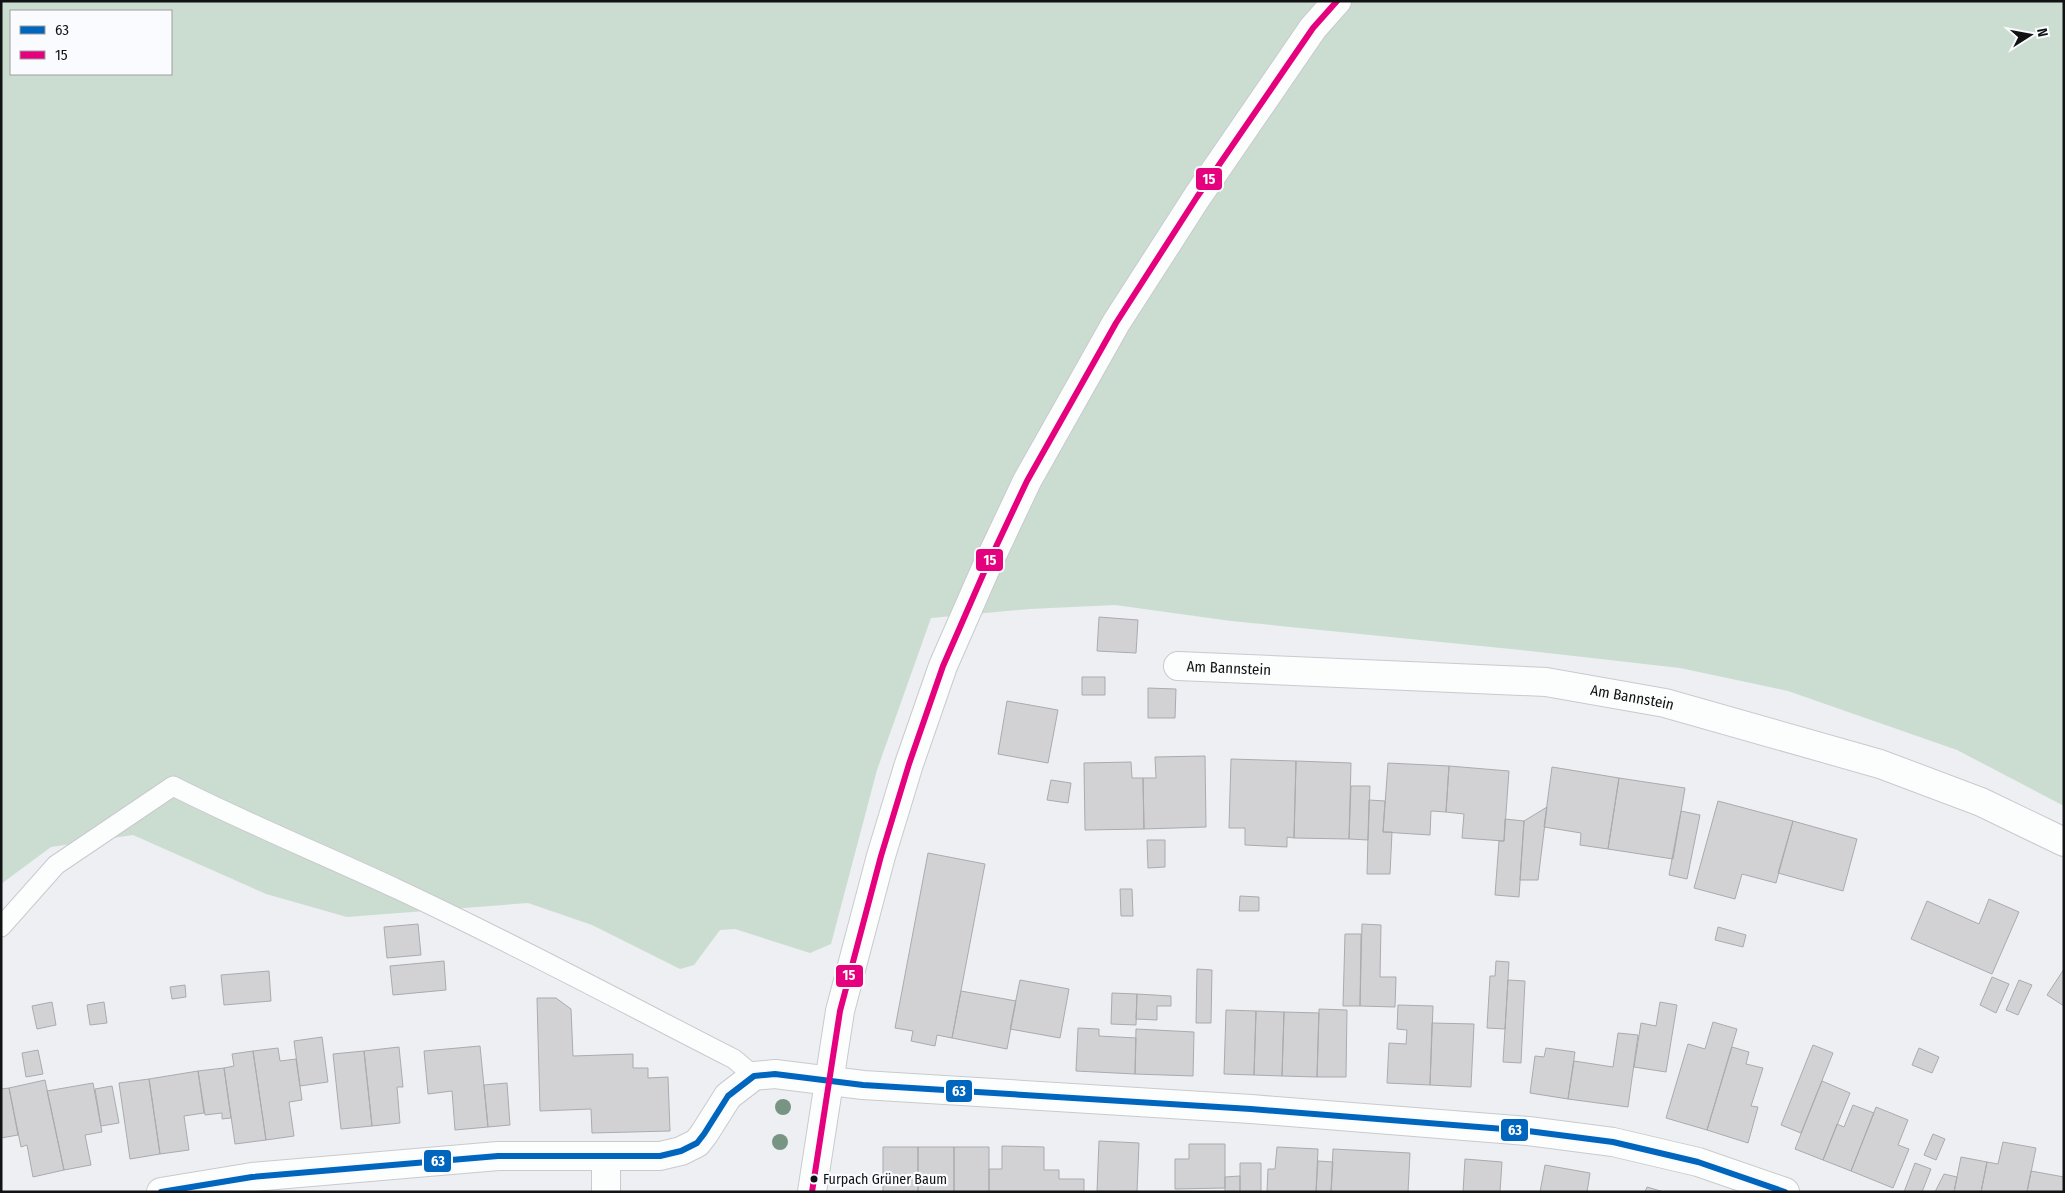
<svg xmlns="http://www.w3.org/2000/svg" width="2065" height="1193" font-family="'Fira Sans Condensed',sans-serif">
<rect width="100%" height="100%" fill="#edeff3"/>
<path fill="#cbddd1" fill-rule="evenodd" d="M 1,1 L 2064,1 L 2064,806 L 1957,750 L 1788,691 L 1680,668 L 1530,651 L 1231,621 L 1115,605 L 1030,609 L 931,618 L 877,770 L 831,944 L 810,953 L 735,929 L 720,930 L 694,965 L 680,969 L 592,925 L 528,903 L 347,917 L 266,894 L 133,835 L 51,847 L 1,884 ZM 11,11 L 171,11 L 171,74 L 11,74 Z"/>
<path fill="#d2d2d5" stroke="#aaabae" d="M 1099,617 L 1138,620 L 1136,653 L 1097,651 Z
M 1082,677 L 1105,677 L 1105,695 L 1082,695 Z
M 1148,688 L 1176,689 L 1175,718 L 1148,718 Z
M 1007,701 L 1058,710 L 1048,763 L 998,754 Z
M 1205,756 L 1206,827 L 1144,829 L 1143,778 L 1156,778 L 1155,757 Z
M 1231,759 L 1296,761 L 1294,838 L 1287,837 L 1287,847 L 1245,845 L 1245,828 L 1229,828 Z
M 1296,761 L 1351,763 L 1349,839 L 1294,838 Z
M 1131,762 L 1132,778 L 1143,778 L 1144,829 L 1085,830 L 1084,763 Z
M 1388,763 L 1449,766 L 1446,812 L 1431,811 L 1430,835 L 1383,832 Z
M 1449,766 L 1509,771 L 1504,841 L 1462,838 L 1464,814 L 1446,812 Z
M 1552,767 L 1619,778 L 1608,849 L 1580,845 L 1581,833 L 1544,827 Z
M 1619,778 L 1685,788 L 1673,859 L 1608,849 Z
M 1051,780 L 1071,783 L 1068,803 L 1047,800 Z
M 1351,786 L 1370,786 L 1368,840 L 1349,839 Z
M 1369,800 L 1385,801 L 1383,832 L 1392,832 L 1390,874 L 1367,874 Z
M 1718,801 L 1793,821 L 1776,883 L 1742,874 L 1735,899 L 1694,888 Z
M 1547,807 L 1538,880 L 1520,880 L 1524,821 Z
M 1681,811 L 1700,815 L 1687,879 L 1669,875 Z
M 1505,819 L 1524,821 L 1519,897 L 1495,895 L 1499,841 L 1504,841 Z
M 1793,821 L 1857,839 L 1843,891 L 1778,873 Z
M 1147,840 L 1165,840 L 1165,867 L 1148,868 Z
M 928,853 L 985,864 L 952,1038 L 937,1035 L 935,1046 L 911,1041 L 913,1031 L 895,1028 Z
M 1120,889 L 1132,889 L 1133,916 L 1121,916 Z
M 1240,896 L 1259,897 L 1259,911 L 1239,911 Z
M 1989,899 L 2019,912 L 1992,974 L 1911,939 L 1927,901 L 1979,924 Z
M 418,924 L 421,955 L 387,958 L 384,927 Z
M 1362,924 L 1381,925 L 1380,977 L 1396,977 L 1395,1007 L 1360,1006 Z
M 1718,927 L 1746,935 L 1743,947 L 1715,940 Z
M 1345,934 L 1361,934 L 1360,1006 L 1343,1006 Z
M 444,961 L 446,990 L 393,995 L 390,966 Z
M 1496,961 L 1509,962 L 1505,1029 L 1487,1028 L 1490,976 L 1495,976 Z
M 1197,969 L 1212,970 L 1211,1023 L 1196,1023 Z
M 2064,969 L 2064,1006 L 2047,995 Z
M 269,971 L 271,1001 L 224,1005 L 221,975 Z
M 1992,977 L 2009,984 L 1996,1013 L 1980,1005 Z
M 1020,980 L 1069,989 L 1060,1038 L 1010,1029 Z
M 1508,980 L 1525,981 L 1521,1063 L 1503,1062 Z
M 2019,980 L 2032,985 L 2018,1015 L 2006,1010 Z
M 185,985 L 186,997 L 172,999 L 170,987 Z
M 961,991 L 1016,1001 L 1007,1049 L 952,1038 Z
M 1112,993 L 1137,994 L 1136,1025 L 1111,1024 Z
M 1137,994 L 1171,996 L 1171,1006 L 1157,1006 L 1157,1020 L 1136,1019 Z
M 537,998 L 556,998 L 571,1009 L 573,1056 L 633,1054 L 633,1068 L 648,1068 L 648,1078 L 668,1077 L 670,1131 L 592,1133 L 591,1109 L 540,1111 Z
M 52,1002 L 56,1025 L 37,1029 L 32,1006 Z
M 104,1002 L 107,1023 L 90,1025 L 87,1005 Z
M 1660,1002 L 1677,1005 L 1666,1072 L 1634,1067 L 1641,1023 L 1656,1026 Z
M 1398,1005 L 1433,1006 L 1430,1085 L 1387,1083 L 1389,1043 L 1406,1044 L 1407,1030 L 1397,1029 Z
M 1319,1009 L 1347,1010 L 1346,1077 L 1317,1077 Z
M 1226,1010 L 1256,1011 L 1254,1075 L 1224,1074 Z
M 1256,1011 L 1284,1012 L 1282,1076 L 1254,1075 Z
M 1284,1012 L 1319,1013 L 1317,1077 L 1282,1076 Z
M 1713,1022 L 1737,1029 L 1707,1130 L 1666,1118 L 1688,1044 L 1705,1049 Z
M 1432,1023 L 1474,1024 L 1471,1087 L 1430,1085 Z
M 1078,1028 L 1099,1029 L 1099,1036 L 1136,1038 L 1135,1074 L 1076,1071 Z
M 1136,1029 L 1194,1032 L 1193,1076 L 1135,1074 Z
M 1618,1033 L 1638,1035 L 1628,1107 L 1568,1099 L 1574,1061 L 1613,1067 Z
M 322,1037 L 328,1082 L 300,1086 L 294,1041 Z
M 1813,1045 L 1833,1053 L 1801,1133 L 1781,1125 Z
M 480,1046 L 488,1127 L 455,1130 L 452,1091 L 428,1094 L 424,1051 Z
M 399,1047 L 403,1087 L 397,1087 L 400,1123 L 372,1126 L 364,1051 Z
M 1732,1047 L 1749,1052 L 1746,1064 L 1763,1068 L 1751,1106 L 1758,1107 L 1748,1143 L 1707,1130 Z
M 278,1048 L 280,1061 L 296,1059 L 302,1100 L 289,1102 L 294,1136 L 266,1140 L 253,1051 Z
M 1546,1048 L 1575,1052 L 1568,1099 L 1530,1093 L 1535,1056 L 1544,1057 Z
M 1919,1048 L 1939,1057 L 1932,1073 L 1912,1065 Z
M 38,1050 L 43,1074 L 26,1077 L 22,1053 Z
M 253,1051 L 266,1140 L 235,1144 L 224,1068 L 234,1066 L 232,1054 Z
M 364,1051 L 372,1126 L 341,1129 L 333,1054 Z
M 224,1068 L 231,1118 L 222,1119 L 222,1113 L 205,1115 L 198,1071 Z
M 198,1071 L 204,1113 L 184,1116 L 189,1150 L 160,1154 L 149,1079 Z
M 149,1079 L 160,1154 L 130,1159 L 119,1083 Z
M 45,1080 L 64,1170 L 33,1177 L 27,1145 L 21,1147 L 9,1088 Z
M 1822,1081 L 1850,1093 L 1823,1160 L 1795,1149 Z
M 93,1083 L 102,1132 L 85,1135 L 91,1165 L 64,1170 L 47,1091 Z
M 507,1083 L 510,1125 L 488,1127 L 484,1085 Z
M 112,1086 L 119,1123 L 101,1126 L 95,1089 Z
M 9,1088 L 18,1135 L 1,1138 L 1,1089 Z
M 1853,1105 L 1874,1113 L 1851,1171 L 1823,1160 L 1837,1124 L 1844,1127 Z
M 1876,1107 L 1908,1120 L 1898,1145 L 1909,1149 L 1893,1188 L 1851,1171 Z
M 1933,1134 L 1945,1139 L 1936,1160 L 1924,1155 Z
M 1099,1141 L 1139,1143 L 1137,1192 L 1097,1191 Z
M 2003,1142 L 2036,1148 L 2027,1192 L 1981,1192 L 1987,1162 L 1998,1164 Z
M 1189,1144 L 1225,1144 L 1225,1188 L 1175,1189 L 1175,1159 L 1189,1159 Z
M 1002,1146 L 1044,1147 L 1044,1170 L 1059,1170 L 1059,1179 L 1084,1179 L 1084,1192 L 989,1192 L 989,1169 L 1002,1169 Z
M 883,1147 L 918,1147 L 918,1192 L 883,1192 Z
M 918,1147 L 954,1147 L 954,1192 L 918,1192 Z
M 954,1147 L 989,1147 L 989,1192 L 954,1192 Z
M 1277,1147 L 1318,1149 L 1316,1192 L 1267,1192 L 1268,1169 L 1275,1169 Z
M 1333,1149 L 1410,1153 L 1408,1192 L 1331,1192 Z
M 1961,1157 L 1987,1162 L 1981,1192 L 1954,1192 Z
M 1465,1159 L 1502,1162 L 1500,1192 L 1463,1192 Z
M 1318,1161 L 1333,1162 L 1331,1192 L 1316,1192 Z
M 1240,1163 L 1261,1163 L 1261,1192 L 1240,1192 Z
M 1915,1163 L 1931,1169 L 1922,1192 L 1904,1192 Z
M 1545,1165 L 1590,1173 L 1587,1192 L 1540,1192 Z
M 2031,1171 L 2064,1177 L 2064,1192 L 2027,1192 Z
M 1944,1174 L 1957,1177 L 1954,1192 L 1935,1192 Z
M 1240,1176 L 1240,1192 L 1225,1192 L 1225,1177 Z
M 1647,1187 L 1664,1192 L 1645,1192 Z"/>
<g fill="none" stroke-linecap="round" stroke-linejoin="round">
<defs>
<path id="service" d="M 1,927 L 56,865 L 173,786 C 246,823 322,854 397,889 C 511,942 622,1002 734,1059 L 754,1076"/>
<g id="minor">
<path id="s1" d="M 1178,666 L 1546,682 L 1665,703 L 1880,764 L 1981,802 L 2064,842"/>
<path d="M 606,1156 L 606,1192"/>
<path d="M 161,1192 L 252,1177 L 498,1156 L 660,1156 L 681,1151 L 697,1143 L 704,1134 L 728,1096 L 754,1076 L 775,1074 L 863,1085 L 1251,1109 L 1528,1131 L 1613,1142 L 1698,1162 L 1785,1192"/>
</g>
<path id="secondary" d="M 812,1192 L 840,1011 L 881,856 L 909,764 L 943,666 L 985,570 L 1027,481 L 1116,323 L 1197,197 L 1313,28 L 1337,1"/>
</defs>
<use href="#service" stroke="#c9cace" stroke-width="21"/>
<use href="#minor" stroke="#c9cace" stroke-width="30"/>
<use href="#secondary" stroke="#c9cace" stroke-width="30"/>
<use href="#service" stroke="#fcfdfd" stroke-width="19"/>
<use href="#minor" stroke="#fcfdfd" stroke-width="28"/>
<use href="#secondary" stroke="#fcfdfd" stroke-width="28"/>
<defs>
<path id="bus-1" d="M 161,1192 L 252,1177 L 498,1156 L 660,1156 L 681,1151 L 697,1143 L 704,1134 L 728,1096 L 754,1076 L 775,1074 L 863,1085 L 1251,1109 L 1528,1131 L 1613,1142 L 1698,1162 L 1785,1192"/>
<path id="bus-2" d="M 812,1192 L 840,1011 L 881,856 L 909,764 L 943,666 L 985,570 L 1027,481 L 1116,323 L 1197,197 L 1313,28 L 1337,1"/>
</defs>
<use href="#bus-1" stroke="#fafbfe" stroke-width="10"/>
<use href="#bus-2" stroke="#fafbfe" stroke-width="10"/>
<use href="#bus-1" stroke="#0065bd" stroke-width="6"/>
<use href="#bus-2" stroke="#e5007d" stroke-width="6"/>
</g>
<g fill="#789584">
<circle cx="783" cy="1107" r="8"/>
<circle cx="780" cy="1142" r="8"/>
</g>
<circle fill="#111214" stroke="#fafbfe" stroke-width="2" cx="814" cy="1179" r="4.5"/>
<g text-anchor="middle" stroke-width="4.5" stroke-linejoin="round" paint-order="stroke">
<g font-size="14" fill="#111214" stroke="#fafbfe" text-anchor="start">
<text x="823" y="1184">Furpach Grüner Baum</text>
</g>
<g font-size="15" fill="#111214" stroke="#fafbfe">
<text dy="5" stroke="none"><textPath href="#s1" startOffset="51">Am Bannstein</textPath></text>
<text dy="5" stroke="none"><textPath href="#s1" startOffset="456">Am Bannstein</textPath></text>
</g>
</g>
<g stroke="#fafbfe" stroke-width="2">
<rect x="1195" y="167" width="28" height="24" rx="5" fill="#e5007d"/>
<rect x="975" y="548" width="29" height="24" rx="5" fill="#e5007d"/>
<rect x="835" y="964" width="29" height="24" rx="5" fill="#e5007d"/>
<rect x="945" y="1079" width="28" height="24" rx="5" fill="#0065bd"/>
<rect x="1500" y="1118" width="29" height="24" rx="5" fill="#0065bd"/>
<rect x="423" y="1149" width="29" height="24" rx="5" fill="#0065bd"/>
</g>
<g font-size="14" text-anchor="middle" font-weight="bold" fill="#fff">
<text x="1209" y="184">15</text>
<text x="990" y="565">15</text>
<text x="849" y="980">15</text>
<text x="959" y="1096">63</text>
<text x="1515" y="1135">63</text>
<text x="438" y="1166">63</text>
</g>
<rect width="2065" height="1193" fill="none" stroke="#111214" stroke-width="5"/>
<rect x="10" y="10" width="162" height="65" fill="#fafbfe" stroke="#9d9ea0"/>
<rect x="20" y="26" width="25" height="8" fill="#0065bd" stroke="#9d9ea0"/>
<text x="55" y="35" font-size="15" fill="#111214">63</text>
<rect x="20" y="51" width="25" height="8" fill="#e5007d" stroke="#9d9ea0"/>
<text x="55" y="60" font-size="15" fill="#111214">15</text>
<g transform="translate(2030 35) rotate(79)" stroke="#fafbfe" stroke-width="4" paint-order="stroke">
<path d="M0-4L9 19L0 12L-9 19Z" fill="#111214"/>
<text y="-8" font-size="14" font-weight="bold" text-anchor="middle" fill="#111214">N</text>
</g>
</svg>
